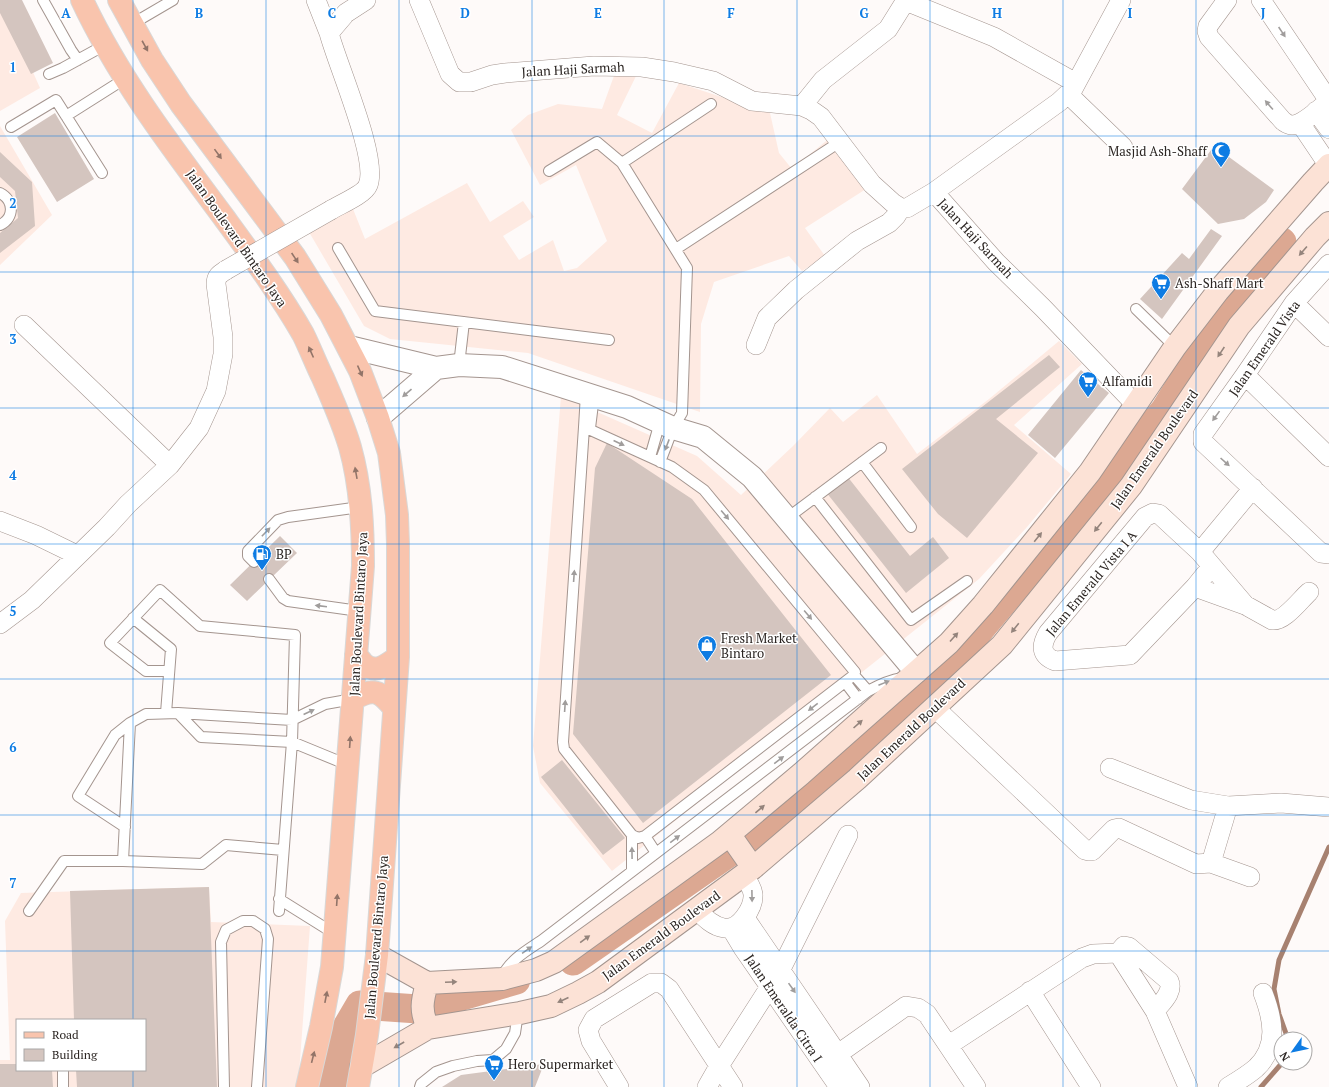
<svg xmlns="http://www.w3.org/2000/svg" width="1329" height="1087" font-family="'PT Serif',serif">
<rect width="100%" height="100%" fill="#fefaf9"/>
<path fill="#feeae2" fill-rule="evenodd" d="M 0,0 L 1,0 L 40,88 L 0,111 Z
M 615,73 L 637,74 L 617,115 L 652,133 L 679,83 L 770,113 L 779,153 L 792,169 L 831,137 L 866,189 L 805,228 L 825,256 L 802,271 L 789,256 L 714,282 L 701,324 L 700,412 L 528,353 L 390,339 L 364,326 L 309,232 L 339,216 L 353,209 L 365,239 L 467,183 L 490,222 L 523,201 L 534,217 L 503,236 L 519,260 L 553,240 L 564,271 L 577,268 L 607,241 L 576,165 L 540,185 L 511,130 L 528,115 L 558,104 L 602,109 Z
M 0,126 L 52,215 L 0,265 Z
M 1059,341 L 1082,364 L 1014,425 L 1071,474 L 1027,527 L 979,579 L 612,871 L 540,783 L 533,746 L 561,396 L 697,456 L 741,495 L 793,446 L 830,408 L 843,422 L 877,395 L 917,454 L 989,399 Z
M 209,887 L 211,922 L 310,926 L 298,1087 L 0,1087 L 0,1060 L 10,1060 L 5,921 L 21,893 ZM 17,1020 L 145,1020 L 145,1070 L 17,1070 Z"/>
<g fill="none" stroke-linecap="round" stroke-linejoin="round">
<path stroke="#a78170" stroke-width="5" d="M 1288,1039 L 1279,1014 L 1274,989 L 1279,960 L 1329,847
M 1261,1087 L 1282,1063"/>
<path stroke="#dca892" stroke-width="29" d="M 573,961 L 776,820 L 944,672 L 1165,410 L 1237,293 L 1282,242
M 333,1087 L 347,1027 L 360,1005 L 418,1009 L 516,980"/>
</g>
<path fill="#d4c5bf" d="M 0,0 L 22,0 L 53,63 L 31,74 L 0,13 Z
M 55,113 L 94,179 L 57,202 L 17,137 Z
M 1214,146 L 1274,190 L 1266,202 L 1244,219 L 1218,224 L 1182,189 Z
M 0,152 L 32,182 L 35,226 L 0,253 L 0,233 L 18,218 L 15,191 L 0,177 Z
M 1211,229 L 1222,236 L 1162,319 L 1140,299 L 1182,253 L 1189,259 Z
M 1049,355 L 1060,367 L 996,419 L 1038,453 L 967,538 L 938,514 L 902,469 Z
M 1081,370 L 1109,393 L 1055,458 L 1028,435 Z
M 607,443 L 692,499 L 831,675 L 643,823 L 573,734 L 595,468 Z
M 847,476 L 910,556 L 933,537 L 949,558 L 906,593 L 826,492 Z
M 280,536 L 297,553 L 247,601 L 230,585 Z
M 562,760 L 625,838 L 603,855 L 541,777 Z
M 209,887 L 217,1087 L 77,1087 L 76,1070 L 145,1070 L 145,1020 L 74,1020 L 70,891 Z
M 0,1064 L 17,1064 L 17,1070 L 52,1070 L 53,1087 L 0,1087 Z
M 544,1064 L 535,1087 L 442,1087 L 461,1075 Z"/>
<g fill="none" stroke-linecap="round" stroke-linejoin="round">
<defs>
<path id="service" d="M 43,0 L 71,50 L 78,60
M 132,24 L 173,0
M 49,74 L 63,68 L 105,45
M 66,116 L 126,78
M 11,127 L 56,100 L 102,173
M 622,163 L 711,104
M 549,171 L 597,142 L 622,163 L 687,268 L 682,413 L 673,428 L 660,462
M 0,193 C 14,200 15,218 0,225
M 338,248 L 375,311 L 609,340
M 676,249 L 832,147
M 1136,309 L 1175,347
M 459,365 L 464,322
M 584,427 L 672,467 L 704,490 L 855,672 L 854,675 L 645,836 L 638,838 L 632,835 L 564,749 L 563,742 L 584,427 L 586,394
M 590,428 L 594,396
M 650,457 L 660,422
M 862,462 L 911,527
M 815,497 L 911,620 L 967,581
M 786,519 L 881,448
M 254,562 L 248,556 L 248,551 L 278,520 L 288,517 L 360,507
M 269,579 L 283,598 L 288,601 L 359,611
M 133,618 L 171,649 L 166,713
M 169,671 L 146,671 L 110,643 L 160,590 L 200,626 L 295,635 L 292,742 L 279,911
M 854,675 L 868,691
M 845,682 L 858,699
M 178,713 L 201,737 L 292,742 L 348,765
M 125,827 L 78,796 L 115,735 L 130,723 L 146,714 L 178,713 L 292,720 L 325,704 L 353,699
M 632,835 L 632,871
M 645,836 L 656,853
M 123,861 L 130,723
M 279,899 L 335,934
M 29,911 L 64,861 L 123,861 L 202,864 L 226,845 L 283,850
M 502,977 C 510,960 526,951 541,941 L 868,691 C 879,685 889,680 902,678
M 63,1087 L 63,1070
M 224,1087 L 221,942 L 226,930 L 243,921 L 253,921 L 265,929 L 268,939 L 257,1087
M 420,1087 L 421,1084 L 436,1072 L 453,1066 L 477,1061 L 493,1060 L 506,1049 L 515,1033 L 518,1013"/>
<path id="minor" d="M 316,0 L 329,33
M 419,0 L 450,74 L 459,82 L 471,82 L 492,75 L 505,73 L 594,66 L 642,67 L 674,72 L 713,81 L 752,101 L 802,106 L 811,110 L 821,117 L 872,184 L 893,203 L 901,208 L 907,208 L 934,192 L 1059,102 L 1073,89 L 1121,0
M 1227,0 L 1208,26 L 1207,31 L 1209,37 L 1283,121 C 1286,123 1288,125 1292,125 C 1303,125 1320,108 1329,101
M 1261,0 L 1329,101
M 1068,94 L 1123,147
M 802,106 L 823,80 L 888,29 L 903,5 L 908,2 L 994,37 L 1076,83
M 1316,111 L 1329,129
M 1300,123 L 1329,166
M 934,192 L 996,262 L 1043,308 L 1136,405
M 331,210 C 339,205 365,194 368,185 C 379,159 337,64 329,33 L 346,13 L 366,0
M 1329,264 L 1294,303 L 1245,375 L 1203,434 L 1203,442 L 1321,553 L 1329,554
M 1294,303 L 1329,337
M 24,325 L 170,465
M 756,345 L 767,318 L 796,290 L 857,241 L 889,223 L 896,216 L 901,208
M 1245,375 L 1329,457
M 0,521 L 36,535 L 77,555
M 1200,552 L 1253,488
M 1212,566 L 1195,587 L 1130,655 L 1055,661 C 1040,655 1041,645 1048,633 L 1145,517 L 1153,513 L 1159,514 L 1200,552 L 1245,605
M 1195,587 L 1245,605 L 1272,620 C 1284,622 1300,600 1309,592
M 0,624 L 32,600 L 107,527 L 128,504 L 170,465 L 199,428 L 216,391 L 223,354 L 223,337 L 216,284 C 216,276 220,274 226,270
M 934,707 L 1085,850 L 1089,851 L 1092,851 L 1114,829 L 1119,828 L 1196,864 L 1211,863 L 1228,806
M 1110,768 L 1191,800 L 1228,806 L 1281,803 L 1329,807
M 1211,863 L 1250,877
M 696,909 C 704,917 712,926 724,928 C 739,931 754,908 753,894 C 752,887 747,880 743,875
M 745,918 L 860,1087
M 731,928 L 743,948 L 839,1087
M 1118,953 L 1155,1011 L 1188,1087
M 1118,953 L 1124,946 L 1129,947 L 1169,981 C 1174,992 1162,1002 1155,1011
M 1030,991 L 1091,1087
M 949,1045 L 1082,958 L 1093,954 L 1118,953
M 838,1054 L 906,1006 L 918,1008 L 927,1014 L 976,1087
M 619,1087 L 591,1041 L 588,1030 L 594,1019 L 652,983 L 661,983 L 669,989 L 733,1087
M 707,1087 L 719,1066 L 780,971 L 848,835
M 1228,1087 C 1238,1081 1248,1075 1256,1068 C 1279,1046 1273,1019 1263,993"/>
<path id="tertiary" d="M 349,347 L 436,368 L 459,365 L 502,367 L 627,407 L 673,428 L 703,437 L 752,477 L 916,672
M 378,418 L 436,368"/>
<path id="secondary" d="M 730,835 L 753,868
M 377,955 L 427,983 L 502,979 L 536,970 L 554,962 L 720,842 L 801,774 L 949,643 L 983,605 L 1090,472 L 1175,347 L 1218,291 L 1313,182 L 1329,165
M 427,983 C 422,1001 420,1011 428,1028
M 361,1067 L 428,1028 L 520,1013 L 551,1006 L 578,993 L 598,982 L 753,868 L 857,779 L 1002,645 L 1131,486 L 1239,326 L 1315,237 L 1329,223"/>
<path id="primary" d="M 82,0 C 119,79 173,149 225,219 C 252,256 280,294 303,334 C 310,348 316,364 323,378 C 333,401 343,423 350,447 C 361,486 363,526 363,566 L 332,967 L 321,1027 L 307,1087
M 119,0 L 152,60 L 181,104 L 295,257 L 331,315 L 360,371 L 378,418 L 389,453 L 397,515 L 398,544 L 398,657 L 377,955 L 367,1035 L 358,1087
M 356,655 C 359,658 362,663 365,665 C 377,674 388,664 398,657
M 353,699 C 374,688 379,690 394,708"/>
</defs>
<use href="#service" stroke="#a4958f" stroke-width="12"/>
<use href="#minor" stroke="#a4958f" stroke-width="20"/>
<use href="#tertiary" stroke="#a4958f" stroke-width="24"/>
<use href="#secondary" stroke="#a4958f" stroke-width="24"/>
<use href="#primary" stroke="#d9d8d7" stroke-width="24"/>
<use href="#service" stroke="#fff" stroke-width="10"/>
<use href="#minor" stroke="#fff" stroke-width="19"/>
<use href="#tertiary" stroke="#fff" stroke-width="22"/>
<use href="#secondary" stroke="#fce2d6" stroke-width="22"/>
<use href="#primary" stroke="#f9c4ad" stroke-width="22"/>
<defs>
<path id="minor-bridge" d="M 226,270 L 331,210"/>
</defs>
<use href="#minor-bridge" stroke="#a4958f" stroke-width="20" stroke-linecap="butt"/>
<use href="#minor-bridge" stroke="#fff" stroke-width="19"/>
</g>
<defs><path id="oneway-solid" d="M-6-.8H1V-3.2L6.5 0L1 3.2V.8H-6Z"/></defs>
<g fill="#a09d9c">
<use href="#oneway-solid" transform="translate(1282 32) rotate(56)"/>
<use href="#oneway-solid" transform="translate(1269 105) rotate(-131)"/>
<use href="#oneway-solid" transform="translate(407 393) rotate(139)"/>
<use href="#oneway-solid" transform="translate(1216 416) rotate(126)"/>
<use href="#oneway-solid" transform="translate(619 443) rotate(25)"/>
<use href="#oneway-solid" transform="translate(667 445) rotate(111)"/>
<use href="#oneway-solid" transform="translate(1225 462) rotate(42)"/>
<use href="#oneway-solid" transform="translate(725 515) rotate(50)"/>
<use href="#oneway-solid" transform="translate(266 532) rotate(-46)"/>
<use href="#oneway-solid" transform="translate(574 576) rotate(-86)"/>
<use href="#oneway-solid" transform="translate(321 606) rotate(-173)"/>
<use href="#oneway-solid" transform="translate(808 615) rotate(50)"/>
<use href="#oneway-solid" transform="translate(884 683) rotate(-22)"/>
<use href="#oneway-solid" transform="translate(565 706) rotate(-86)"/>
<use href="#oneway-solid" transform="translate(813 707) rotate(142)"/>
<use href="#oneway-solid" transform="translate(309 712) rotate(-25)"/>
<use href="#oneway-solid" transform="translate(779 760) rotate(-37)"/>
<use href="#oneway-solid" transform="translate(675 839) rotate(-37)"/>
<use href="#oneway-solid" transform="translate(632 853) rotate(-91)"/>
<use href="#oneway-solid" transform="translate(752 896) rotate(89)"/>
<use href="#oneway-solid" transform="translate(527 950) rotate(-35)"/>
<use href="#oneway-solid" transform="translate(792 988) rotate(55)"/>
</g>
<g fill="#927468">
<use href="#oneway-solid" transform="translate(145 46) rotate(61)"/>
<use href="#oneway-solid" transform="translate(218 154) rotate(54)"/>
<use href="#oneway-solid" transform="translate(295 258) rotate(56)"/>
<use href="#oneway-solid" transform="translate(311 352) rotate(-114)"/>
<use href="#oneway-solid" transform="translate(360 371) rotate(66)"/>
<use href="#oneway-solid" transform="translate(356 473) rotate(-100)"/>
<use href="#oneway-solid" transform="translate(350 742) rotate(-86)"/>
<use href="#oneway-solid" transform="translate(337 900) rotate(-86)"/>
<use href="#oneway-solid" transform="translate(326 997) rotate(-79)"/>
<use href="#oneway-solid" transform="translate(313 1057) rotate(-76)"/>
</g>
<g fill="#94847c">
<use href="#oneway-solid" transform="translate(1303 251) rotate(131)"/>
<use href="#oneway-solid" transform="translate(1221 352) rotate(124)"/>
<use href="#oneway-solid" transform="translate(1098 527) rotate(129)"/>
<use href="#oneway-solid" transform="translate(1038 537) rotate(-51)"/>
<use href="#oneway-solid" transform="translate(1015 628) rotate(129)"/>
<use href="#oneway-solid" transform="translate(954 637) rotate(-48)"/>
<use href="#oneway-solid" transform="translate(858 724) rotate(-42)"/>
<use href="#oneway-solid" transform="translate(760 809) rotate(-40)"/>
<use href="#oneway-solid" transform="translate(585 939) rotate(-36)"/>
<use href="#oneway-solid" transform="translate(451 982) rotate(-3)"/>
<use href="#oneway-solid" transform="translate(563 1000) rotate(156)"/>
<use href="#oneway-solid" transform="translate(399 1045) rotate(150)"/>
</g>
<path fill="none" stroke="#0e7ce3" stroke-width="1" stroke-opacity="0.55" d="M 133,0 L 133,1020M 266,0 L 266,1087M 399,0 L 399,1087M 532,0 L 532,1087M 664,0 L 664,1087M 797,0 L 797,1087M 930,0 L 930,1087M 1063,0 L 1063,1087M 1196,0 L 1196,1087M 0,136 L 1329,136M 0,272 L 1329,272M 0,408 L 1329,408M 0,544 L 1329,544M 0,679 L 1329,679M 0,815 L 1329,815M 0,951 L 1329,951M 133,1070 L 133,1087"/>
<defs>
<symbol id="mosque-pin" viewBox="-11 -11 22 30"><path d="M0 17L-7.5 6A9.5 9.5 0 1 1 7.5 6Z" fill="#0e7ce3" stroke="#fff"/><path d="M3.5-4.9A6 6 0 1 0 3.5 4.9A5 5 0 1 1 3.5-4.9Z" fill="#fff"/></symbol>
<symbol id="supermarket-pin" viewBox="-11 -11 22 30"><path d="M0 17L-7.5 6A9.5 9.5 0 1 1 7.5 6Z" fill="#0e7ce3" stroke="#fff"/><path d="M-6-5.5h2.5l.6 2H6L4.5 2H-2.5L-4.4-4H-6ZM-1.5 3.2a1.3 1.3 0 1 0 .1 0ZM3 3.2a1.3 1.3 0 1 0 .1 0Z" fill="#fff"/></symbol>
<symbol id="fuel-pin" viewBox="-11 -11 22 30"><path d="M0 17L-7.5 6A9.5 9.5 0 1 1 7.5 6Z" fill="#0e7ce3" stroke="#fff"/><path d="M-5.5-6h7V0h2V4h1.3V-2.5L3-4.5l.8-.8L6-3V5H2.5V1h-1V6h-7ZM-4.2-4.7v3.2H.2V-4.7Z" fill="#fff"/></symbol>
<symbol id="shop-pin" viewBox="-11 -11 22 30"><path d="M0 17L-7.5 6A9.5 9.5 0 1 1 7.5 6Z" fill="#0e7ce3" stroke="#fff"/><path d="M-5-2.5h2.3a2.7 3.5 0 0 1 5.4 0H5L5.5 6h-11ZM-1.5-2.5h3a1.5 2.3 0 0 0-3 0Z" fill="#fff"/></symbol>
</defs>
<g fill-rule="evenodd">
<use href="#mosque-pin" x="1210" y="140" width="22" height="30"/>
<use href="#supermarket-pin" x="1150" y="272" width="22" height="30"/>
<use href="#supermarket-pin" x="1077" y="370" width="22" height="30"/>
<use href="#fuel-pin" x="251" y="543" width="22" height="30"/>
<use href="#shop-pin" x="696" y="634" width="22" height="30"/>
<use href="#supermarket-pin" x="483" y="1053" width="22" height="30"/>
</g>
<g text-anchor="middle" stroke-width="3" stroke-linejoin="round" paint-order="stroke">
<g font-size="13" fill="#2b2522" stroke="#fff">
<text transform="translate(573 69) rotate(-3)" y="5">Jalan Haji Sarmah</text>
<text transform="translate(237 238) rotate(55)" y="5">Jalan Boulevard Bintaro Jaya</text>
<text transform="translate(976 238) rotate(47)" y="5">Jalan Haji Sarmah</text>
<text transform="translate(1264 348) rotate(-55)" y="5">Jalan Emerald Vista</text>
<text transform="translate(1154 449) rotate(-55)" y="5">Jalan Emerald Boulevard</text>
<text transform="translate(1091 583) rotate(-50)" y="5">Jalan Emerald Vista I A</text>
<text transform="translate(358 614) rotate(-87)" y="5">Jalan Boulevard Bintaro Jaya</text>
<text transform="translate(911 729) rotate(-43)" y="5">Jalan Emerald Boulevard</text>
<text transform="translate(661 935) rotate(-36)" y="5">Jalan Emerald Boulevard</text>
<text transform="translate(376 937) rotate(-85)" y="5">Jalan Boulevard Bintaro Jaya</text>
<text transform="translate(784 1008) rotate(56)" y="5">Jalan Emeralda Citra I</text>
</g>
<g font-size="13" fill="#2b2522" stroke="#fff" text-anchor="start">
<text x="1207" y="156" text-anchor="end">Masjid Ash-Shaff</text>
<text x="1175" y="288">Ash-Shaff Mart</text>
<text x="1102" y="386">Alfamidi</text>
<text x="276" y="559">BP</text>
<text x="721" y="643">Fresh Market<tspan x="721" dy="15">Bintaro</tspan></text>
<text x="508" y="1069">Hero Supermarket</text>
</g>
</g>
<g font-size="13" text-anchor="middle" font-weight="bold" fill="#0e7ce3" stroke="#fff" stroke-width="3" stroke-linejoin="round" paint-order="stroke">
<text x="66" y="18">A</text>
<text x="199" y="18">B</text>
<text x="332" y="18">C</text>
<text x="465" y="18">D</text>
<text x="598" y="18">E</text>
<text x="731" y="18">F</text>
<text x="864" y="18">G</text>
<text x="997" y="18">H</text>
<text x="1130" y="18">I</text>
<text x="1263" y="18">J</text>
<text x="13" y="72">1</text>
<text x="13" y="208">2</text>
<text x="13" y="344">3</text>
<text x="13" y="480">4</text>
<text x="13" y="616">5</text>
<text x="13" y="752">6</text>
<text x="13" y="888">7</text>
</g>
<rect x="16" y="1019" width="130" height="52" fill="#ffffff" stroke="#aaa8a7"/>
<rect x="24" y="1032" width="20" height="6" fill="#f9c4ad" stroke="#aaa8a7"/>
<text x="52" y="1039" font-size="12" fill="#2b2522">Road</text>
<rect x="24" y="1049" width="20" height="12" fill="#d4c5bf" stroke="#aaa8a7"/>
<text x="52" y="1059" font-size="12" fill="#2b2522">Building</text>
<g transform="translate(1293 1051) rotate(237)"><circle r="19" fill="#ffffff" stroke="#aaa8a7"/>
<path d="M0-3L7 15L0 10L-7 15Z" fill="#0e7ce3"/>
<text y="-6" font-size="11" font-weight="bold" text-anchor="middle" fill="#2b2522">N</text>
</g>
</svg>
